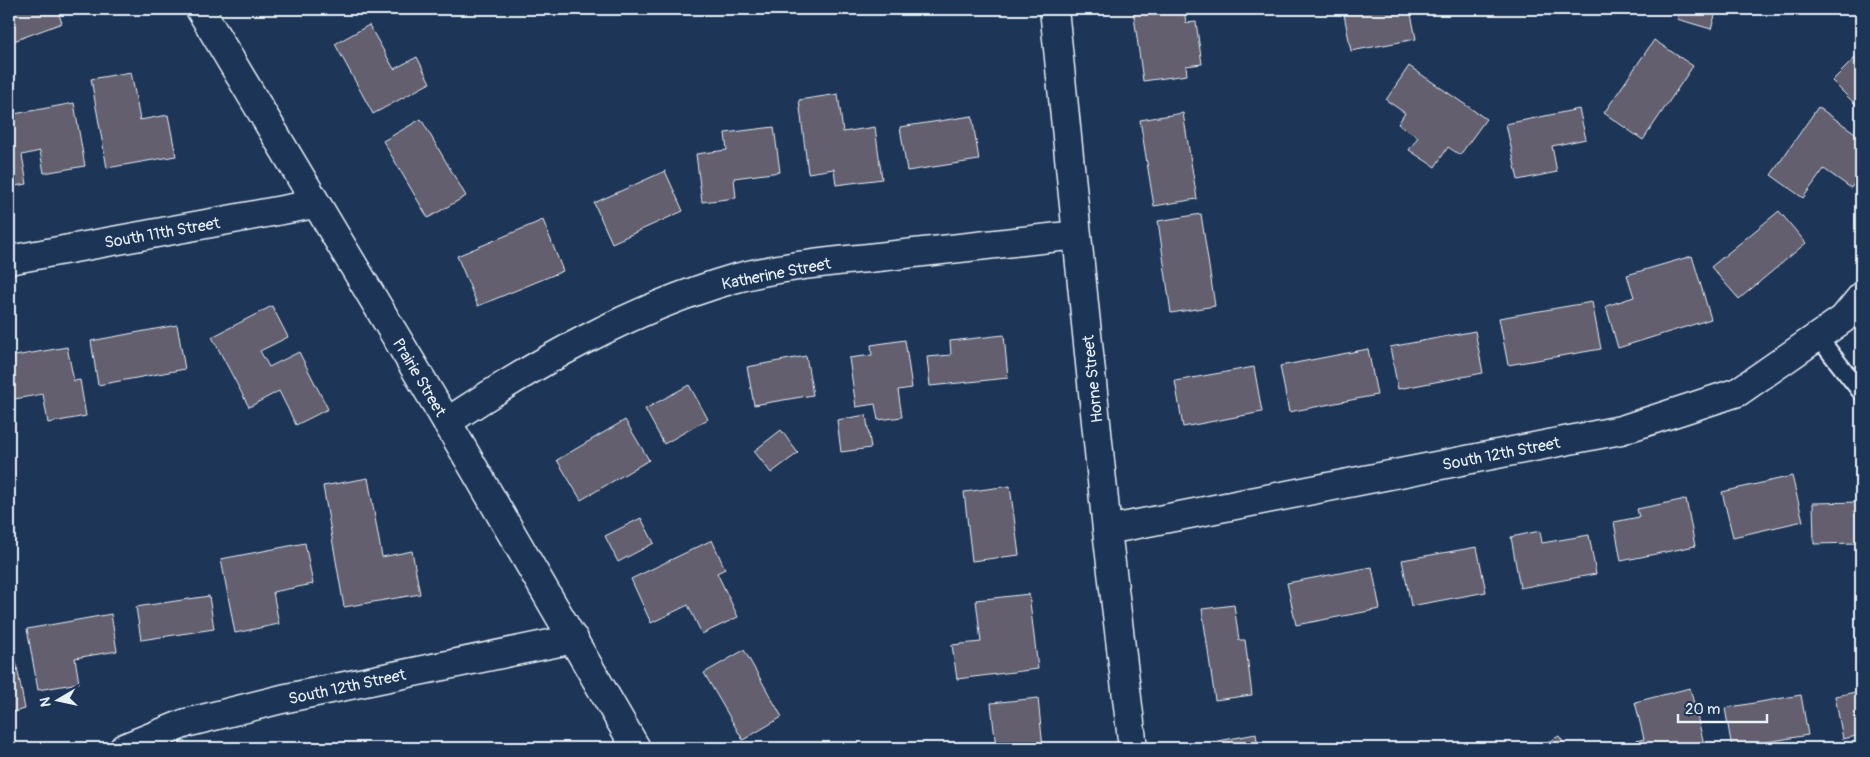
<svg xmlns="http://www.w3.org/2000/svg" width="1870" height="757" font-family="Pangolin,sans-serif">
<rect width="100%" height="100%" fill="#1d3557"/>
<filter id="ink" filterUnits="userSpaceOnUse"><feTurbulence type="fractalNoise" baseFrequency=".02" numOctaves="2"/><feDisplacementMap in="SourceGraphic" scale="10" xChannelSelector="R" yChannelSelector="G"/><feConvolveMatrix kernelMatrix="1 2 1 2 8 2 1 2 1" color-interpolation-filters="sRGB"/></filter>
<g filter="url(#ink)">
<path fill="#635f6e" stroke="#e8f1f8" d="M 9,9 L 57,9 L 62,23 L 11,42 L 9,36 Z
M 1133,9 L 1184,9 L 1186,23 L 1196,22 L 1202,64 L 1186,66 L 1187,75 L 1143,81 Z
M 1343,9 L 1410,9 L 1416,39 L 1351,51 Z
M 1680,9 L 1717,9 L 1711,29 L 1677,19 Z
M 369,25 L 394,69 L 417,57 L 430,83 L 373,114 L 335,44 Z
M 1654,40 L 1693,66 L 1643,140 L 1604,113 Z
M 1855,58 L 1861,64 L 1861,110 L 1832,81 Z
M 1409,66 L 1486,119 L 1460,155 L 1448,147 L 1435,167 L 1409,150 L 1418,137 L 1398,124 L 1405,113 L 1386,100 Z
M 131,72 L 140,120 L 168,115 L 176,156 L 107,168 L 91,79 Z
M 838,94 L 843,132 L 875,127 L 882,179 L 836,185 L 834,169 L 808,173 L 799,100 Z
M 74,103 L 85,166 L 44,173 L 40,151 L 22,155 L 27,184 L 9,187 L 9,115 Z
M 1818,107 L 1861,137 L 1861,173 L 1851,188 L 1824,169 L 1803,198 L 1771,175 Z
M 1579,109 L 1586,139 L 1552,146 L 1557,172 L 1518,180 L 1506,124 Z
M 1183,113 L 1197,199 L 1154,206 L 1140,120 Z
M 972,116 L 979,160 L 907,171 L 900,127 Z
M 421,119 L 466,196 L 428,218 L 383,141 Z
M 774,127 L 780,172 L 734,178 L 736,198 L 702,202 L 696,154 L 727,150 L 725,133 Z
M 665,171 L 683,211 L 612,243 L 594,203 Z
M 1779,211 L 1806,243 L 1739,299 L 1711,267 Z
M 1201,214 L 1215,306 L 1171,313 L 1158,221 Z
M 543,220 L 563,271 L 478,306 L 457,256 Z
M 1692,256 L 1711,319 L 1618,348 L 1606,306 L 1634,297 L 1627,275 Z
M 1592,302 L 1601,349 L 1508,365 L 1499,318 Z
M 272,306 L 288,337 L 260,351 L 269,367 L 299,352 L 328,409 L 296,425 L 279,391 L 249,407 L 212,337 Z
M 177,325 L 185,369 L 98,385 L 91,341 Z
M 1475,331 L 1483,373 L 1398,389 L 1390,347 Z
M 1004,335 L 1008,378 L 930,386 L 927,357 L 951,355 L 950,341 Z
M 905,340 L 912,388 L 898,390 L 902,417 L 878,420 L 875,404 L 856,407 L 849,358 L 872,355 L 871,345 Z
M 67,347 L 74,381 L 80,380 L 86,416 L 48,423 L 43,394 L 9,400 L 9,357 Z
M 1368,349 L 1377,395 L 1289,412 L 1280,366 Z
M 806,356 L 813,395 L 754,405 L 747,367 Z
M 1254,367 L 1262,412 L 1183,427 L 1175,381 Z
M 689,385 L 708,419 L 664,444 L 645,409 Z
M 866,415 L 871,448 L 841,452 L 837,420 Z
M 625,420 L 649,460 L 581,500 L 557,460 Z
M 781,430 L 798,453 L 771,473 L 754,451 Z
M 1792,476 L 1803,521 L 1733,537 L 1722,492 Z
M 368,478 L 382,557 L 412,551 L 420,594 L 344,607 L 323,486 Z
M 1010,486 L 1019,555 L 972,561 L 964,492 Z
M 1686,499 L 1695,546 L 1621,561 L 1614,522 L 1639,517 L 1637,509 Z
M 1861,502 L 1861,557 L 1858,558 L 1858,543 L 1814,544 L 1813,503 Z
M 641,518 L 654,543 L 618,562 L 605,536 Z
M 1540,531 L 1542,543 L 1589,535 L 1596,574 L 1520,588 L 1511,537 Z
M 712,540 L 725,569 L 717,573 L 738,617 L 702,634 L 688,605 L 651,623 L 631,579 Z
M 305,543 L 313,584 L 273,592 L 279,624 L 235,633 L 221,559 Z
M 1477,547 L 1486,592 L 1411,606 L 1402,560 Z
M 1372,567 L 1380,609 L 1296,625 L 1287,583 Z
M 1029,594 L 1038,669 L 957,679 L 952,645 L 981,642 L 976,600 Z
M 209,596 L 214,629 L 141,640 L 136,607 Z
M 1234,605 L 1239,640 L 1245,640 L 1252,695 L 1215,700 L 1202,609 Z
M 111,614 L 117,651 L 75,658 L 79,683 L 38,690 L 27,629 Z
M 744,650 L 782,717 L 743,740 L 704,673 Z
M 14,651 L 25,709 L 9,713 L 9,652 Z
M 1690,688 L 1705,748 L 1609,748 L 1644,739 L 1635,702 Z
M 1861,691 L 1861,735 L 1843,739 L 1835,696 Z
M 1801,695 L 1808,735 L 1732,748 L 1725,708 Z
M 1038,698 L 1043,748 L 996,748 L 991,703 Z
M 1256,734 L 1258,748 L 1214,748 L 1213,742 Z
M 1559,736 L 1567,748 L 1537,748 Z"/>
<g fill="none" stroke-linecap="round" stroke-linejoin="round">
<defs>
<path id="service" d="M 1818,337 L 1861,392"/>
<path id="minor" d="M 1054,9 L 1107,530 L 1133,748
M 9,260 L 315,204
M 447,422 C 536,363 630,309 733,279 C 780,266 830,262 878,257 C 945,250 1011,242 1077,235
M 1107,530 L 1621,430 L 1738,392 L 1843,319 L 1861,297
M 124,748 L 186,723 L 282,699 L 574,639"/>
<path id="tertiary" d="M 200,9 L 447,422 L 636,748"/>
</defs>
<use href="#service" stroke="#e8f1f8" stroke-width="20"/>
<use href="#minor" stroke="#e8f1f8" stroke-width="31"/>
<use href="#tertiary" stroke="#e8f1f8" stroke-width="31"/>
<use href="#service" stroke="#1d3557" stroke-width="16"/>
<use href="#minor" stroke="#1d3557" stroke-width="28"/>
<use href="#tertiary" stroke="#1d3557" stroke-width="28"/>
</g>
</g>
<g text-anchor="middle" stroke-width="4" stroke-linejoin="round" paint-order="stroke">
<g font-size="16" fill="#e8f1f8" stroke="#1d3557">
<text transform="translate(162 232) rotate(-10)" y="6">South 11th Street</text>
<text transform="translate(776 273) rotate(-11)" y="6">Katherine Street</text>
<text transform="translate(420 377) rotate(59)" y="6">Prairie Street</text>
<text transform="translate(1092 379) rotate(-96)" y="6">Horne Street</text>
<text transform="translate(1501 453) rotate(-11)" y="6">South 12th Street</text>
<text transform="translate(347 686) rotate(-12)" y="6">South 12th Street</text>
</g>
</g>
<rect width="1870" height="757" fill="none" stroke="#1d3557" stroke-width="30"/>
<rect x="15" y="15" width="1840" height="727" fill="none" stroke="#e8f1f8" stroke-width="2" filter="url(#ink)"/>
<g transform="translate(58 700) rotate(261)" stroke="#1d3557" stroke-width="4" paint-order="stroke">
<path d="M0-4L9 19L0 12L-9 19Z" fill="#e8f1f8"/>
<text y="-8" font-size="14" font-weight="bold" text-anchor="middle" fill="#e8f1f8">N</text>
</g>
<path d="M1678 714v8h89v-8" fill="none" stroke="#e8f1f8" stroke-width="2.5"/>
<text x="1685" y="714" font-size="15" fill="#e8f1f8" stroke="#1d3557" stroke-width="4" paint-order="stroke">20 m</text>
</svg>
